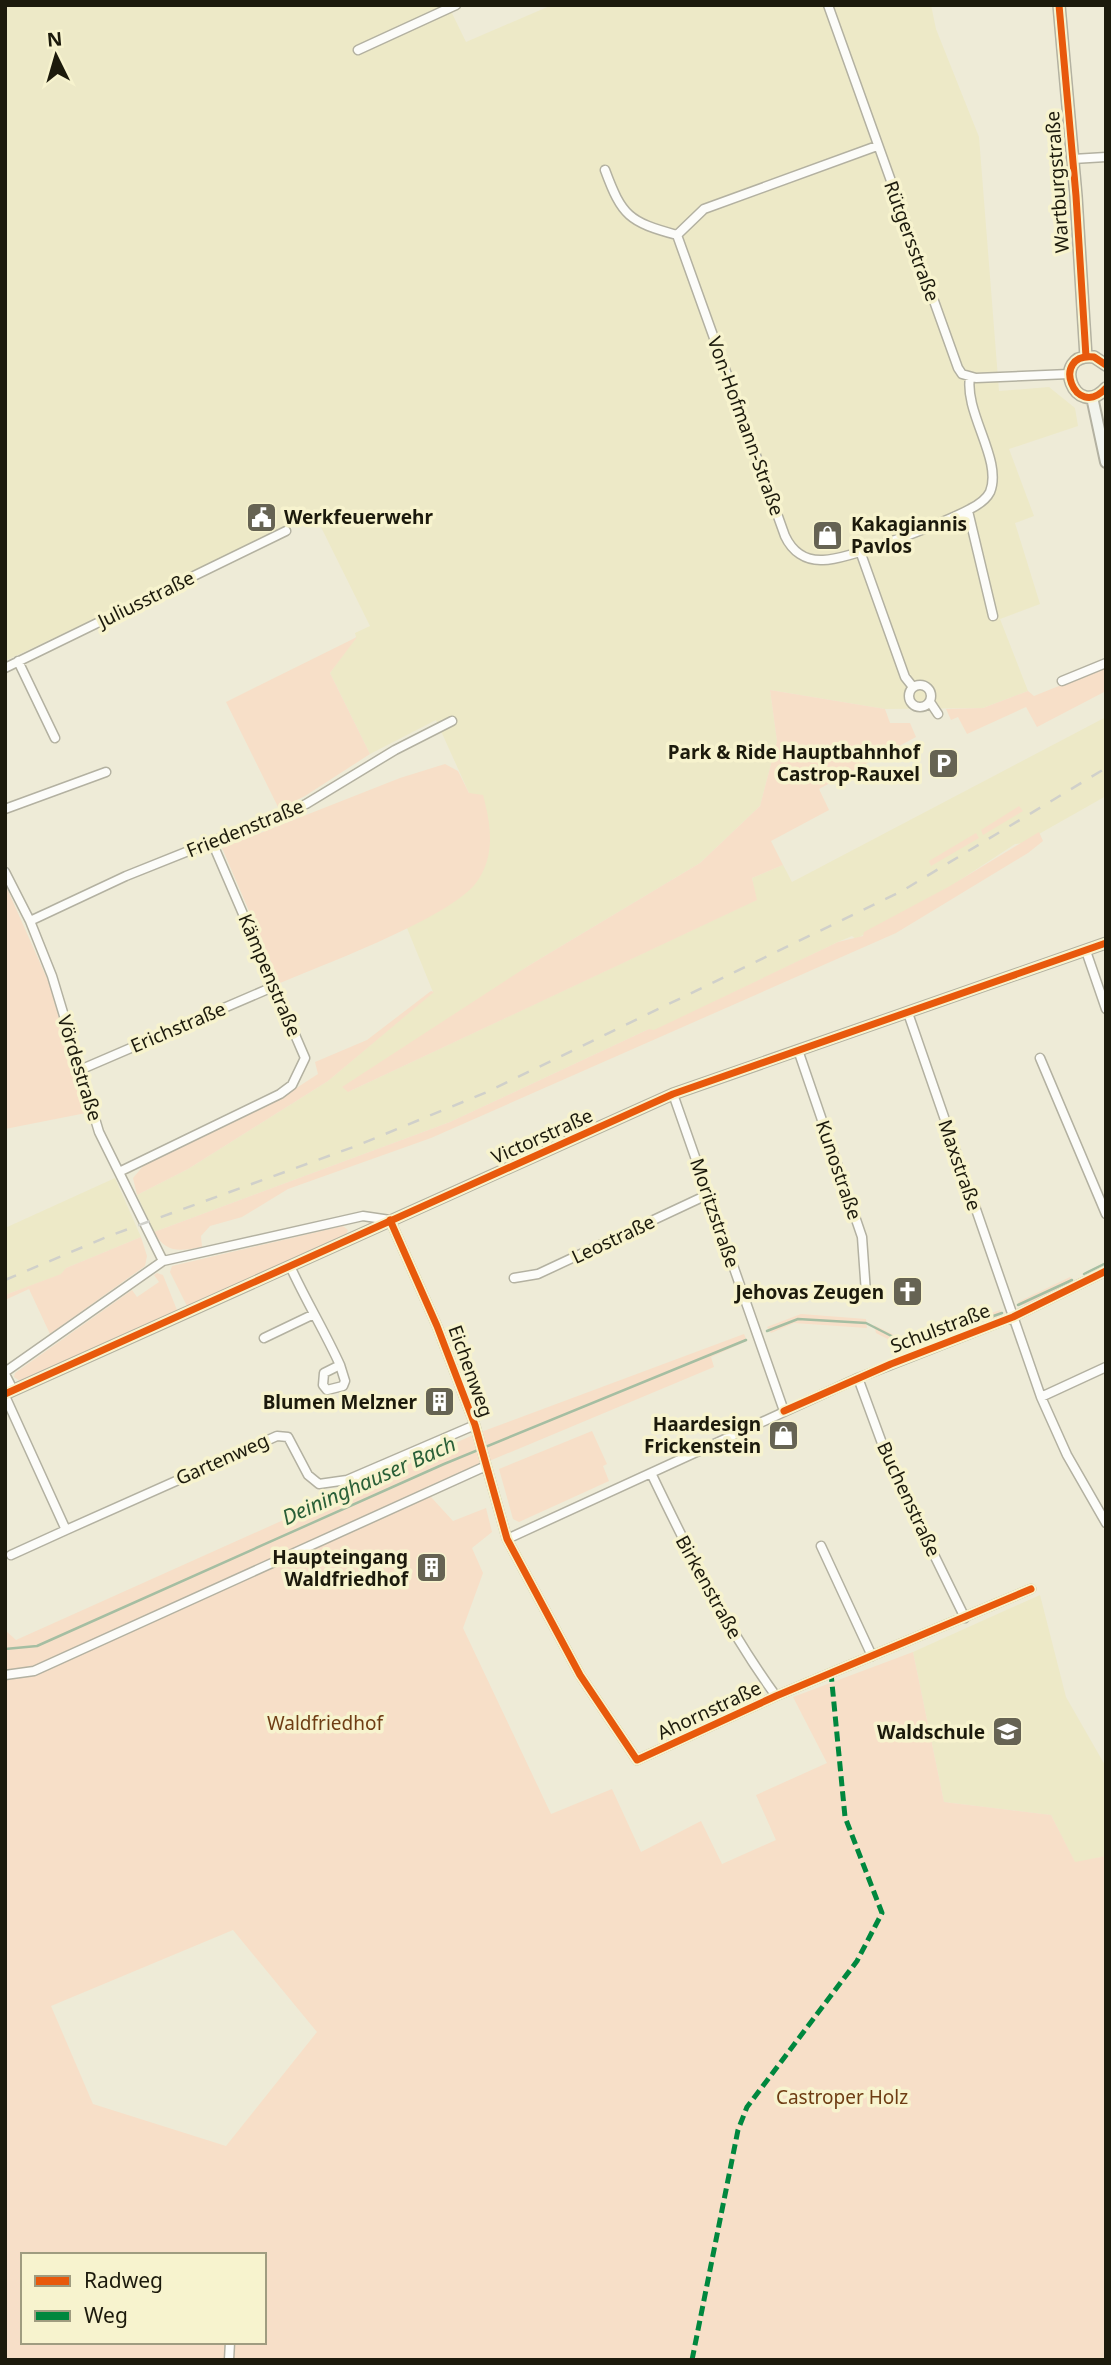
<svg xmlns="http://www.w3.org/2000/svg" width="1111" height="2365" font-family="'Noto Sans',sans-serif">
<rect width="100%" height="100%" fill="#eeebd7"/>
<path fill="#ede9c7" d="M 5,5 L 448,5 L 466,42 L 552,5 L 931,5 L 936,29 L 979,137 L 999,391 L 1049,387 L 1075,408 L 1078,426 L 1009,449 L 1034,516 L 1015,523 L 1040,604 L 1000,619 L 1028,691 L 983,708 L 885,709 L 770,690 L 777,741 L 760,806 L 700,863 L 528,966 L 348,1092 L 756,900 L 752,878 L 783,865 L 792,882 L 1106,717 L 1106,796 L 1023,843 L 1015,844 L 951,886 L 856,939 L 852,936 L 838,942 L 654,1031 L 649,1029 L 450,1122 L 154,1232 L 137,1195 L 188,1169 L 328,1081 L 433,992 L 407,928 L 457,899 L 469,793 L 436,720 L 370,754 L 330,673 L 356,637 L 355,633 L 370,626 L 315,515 L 5,661 Z
M 115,1178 L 141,1237 L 66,1268 L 62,1274 L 5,1295 L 5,1228 Z
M 1040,1595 L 1066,1697 L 1106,1767 L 1106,1856 L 1075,1863 L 1051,1815 L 944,1802 L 913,1652 Z"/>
<path fill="#f7dfc8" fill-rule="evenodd" d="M 357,637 L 330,673 L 370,754 L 305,796 L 279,809 L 226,702 Z
M 1106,667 L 1106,691 L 1037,727 L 1026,707 L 967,734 L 958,717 L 951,720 L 946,709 L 983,708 L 1028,691 L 1034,696 Z
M 770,690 L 885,709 L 890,723 L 910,723 L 916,737 L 819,789 L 829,810 L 771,841 L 783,865 L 752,878 L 757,900 L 348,1092 L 342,1087 L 528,966 L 700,863 L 760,806 L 777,741 Z
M 445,764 L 458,771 L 469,793 L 483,795 C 491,825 496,856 476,883 C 449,918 325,964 280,983 L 222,848 L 400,778 Z
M 1019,806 L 1023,811 L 983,835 L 981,830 Z
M 1039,832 L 1043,841 L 1028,853 L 896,933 L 431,1138 L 288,1189 L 242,1217 L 210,1226 L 201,1236 L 202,1247 C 180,1251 166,1254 154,1232 L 450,1122 L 649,1029 L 654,1030 L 838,942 L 863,936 L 864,932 L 950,886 Z
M 976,833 L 979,838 L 931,866 L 929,861 Z
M 5,884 L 49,983 L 86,1113 L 5,1129 Z
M 431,991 L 434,992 L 328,1081 L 188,1169 L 137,1195 L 133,1178 L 144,1165 L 284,1096 L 318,1074 L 315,1062 L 367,1040 Z
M 343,1226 L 348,1230 L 346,1235 L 187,1306 L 170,1272 L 172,1266 Z
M 141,1237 L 147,1256 L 145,1266 L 50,1334 L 29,1289 L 5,1300 L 5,1295 L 61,1274 L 66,1268 Z
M 157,1273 L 163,1275 L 177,1310 L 20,1381 L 14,1377 L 15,1373 L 132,1290 L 137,1297 L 159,1282 L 154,1275 Z
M 1070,1277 L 1074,1282 L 1028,1305 L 1020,1305 L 1018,1302 Z
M 1000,1310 L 1002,1314 L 995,1318 L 934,1338 L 934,1334 Z
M 801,1314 L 866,1319 L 867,1328 L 794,1323 L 771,1333 L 767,1327 Z
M 874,1325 L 908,1342 L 923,1337 L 923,1342 L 907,1349 L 876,1333 Z
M 744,1334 L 747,1341 L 711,1357 L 714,1367 L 427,1487 L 431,1497 L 453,1521 L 486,1508 L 492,1532 L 472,1548 L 483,1573 L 463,1628 L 551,1814 L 612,1789 L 641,1852 L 701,1821 L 722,1864 L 776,1840 L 756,1795 L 827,1763 L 793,1697 L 913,1652 L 944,1802 L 1051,1815 L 1075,1862 L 1106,1856 L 1106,2360 L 5,2360 L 5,1630 L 16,1640 L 473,1435 ZM 233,1930 L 317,2032 L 226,2146 L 93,2104 L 51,2006 ZM 23,2255 L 264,2255 L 264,2342 L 23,2342 Z
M 592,1431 L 607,1464 L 603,1466 L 609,1481 L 519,1522 L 513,1519 L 499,1469 Z"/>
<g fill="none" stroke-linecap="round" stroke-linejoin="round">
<path stroke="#a5bea2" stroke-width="2.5" d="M 1084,1274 L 1106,1263
M 1018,1305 L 1072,1280
M 767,1331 L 798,1319 L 866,1323 L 909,1345 L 922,1340
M 933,1337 L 1002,1313
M 5,1649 L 37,1646 L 444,1464 L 746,1340"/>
<defs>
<path id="minor" d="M 828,5 L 958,368 L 962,374 L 976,378 L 1069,374
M 358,50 L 456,5
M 877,146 L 704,209 L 677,235 L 785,536 C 792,551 805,561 823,560 C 848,560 946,522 970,509 C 978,505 986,500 990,492 C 1003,460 964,413 970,377
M 1073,159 L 1106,157
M 605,170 C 622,216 629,222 677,235
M 968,511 L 993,616
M 860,551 L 905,677 L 913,687
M 18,661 L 55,738
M 5,668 L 286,531
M 1062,681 L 1106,663
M909 696a11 11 0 1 1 22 0a11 11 0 1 1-22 0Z
M 930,702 L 938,714
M 5,809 L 106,772
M 5,872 L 30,921 L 52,976 L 99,1132 L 163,1261
M 30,921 L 126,876 L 306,804 L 395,750 L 452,721
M 1086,951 L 1106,1009
M 908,1013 L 1041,1397 L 1067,1455 L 1106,1523
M 798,1050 L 862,1237 L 866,1293
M 1040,1058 L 1106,1214
M 82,1069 L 275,986
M 673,1094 L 784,1411
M 119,1172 L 280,1094 L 292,1085 L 305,1058 L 212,842
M 290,1266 C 306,1301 324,1330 340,1365 L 324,1373 L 323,1385 L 327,1390 L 343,1386 L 345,1381 L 340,1365
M 514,1278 L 538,1274 L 709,1194
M 264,1338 L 312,1315
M 5,1372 L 163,1261 L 363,1216 L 390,1220 L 437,1326 L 475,1425 L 507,1539 L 580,1675 L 637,1760 L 776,1696 L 1031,1589
M 5,1374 L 13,1390
M 858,1378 L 890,1465 L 965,1618
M 5,1396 L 66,1530 L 277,1436 L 288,1437 L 308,1475 L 319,1484 L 347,1480 L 475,1425
M 1041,1397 L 1106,1367
M 651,1473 C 688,1550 725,1626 776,1696
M 507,1539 L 858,1378 L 1013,1317 L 1106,1271
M 821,1546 L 872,1656
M 11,1555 L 66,1530
M 5,1675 L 34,1671 L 486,1466
M 229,2360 L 230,2342"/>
<path id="tertiary" d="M 5,1394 L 673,1094 L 1106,943"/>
<path id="secondary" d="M 1059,5 L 1076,196 L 1086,357
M 1106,365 L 1094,357 C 1049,352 1075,422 1106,388
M 1092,397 L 1106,462"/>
</defs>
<use href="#minor" stroke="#b3b1a1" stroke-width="11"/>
<use href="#tertiary" stroke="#b3b1a1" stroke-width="13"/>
<use href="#secondary" stroke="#b3b1a1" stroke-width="14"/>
<use href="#minor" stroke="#fcfcf9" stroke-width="8"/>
<use href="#tertiary" stroke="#fcfcf9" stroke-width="10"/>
<use href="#secondary" stroke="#f2f4ed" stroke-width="10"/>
<path stroke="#d0d0ca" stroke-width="2.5" stroke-dasharray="12 12" stroke-linecap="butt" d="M 5,1280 L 109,1236 L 356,1146 L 487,1092 L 902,891 L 1106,768"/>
<path stroke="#00873e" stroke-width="5" stroke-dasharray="10 5" stroke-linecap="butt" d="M 692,2360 L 738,2130 L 747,2107 L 857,1961 L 882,1913 L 845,1817 L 831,1673"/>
<defs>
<path id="cycleway" d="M 1059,5 L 1076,196 L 1086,357
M 1106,365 L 1094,357 C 1049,352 1075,422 1106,388
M 390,1220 L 437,1326 L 475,1425 L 507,1539 L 580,1675 L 637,1760 L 776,1696 L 1031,1589
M 5,1394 L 673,1094 L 1106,943
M 784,1411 L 891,1364 L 1013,1317 L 1106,1271"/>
</defs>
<use href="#cycleway" stroke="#f7f3ce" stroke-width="11"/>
<use href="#cycleway" stroke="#e8590c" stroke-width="7"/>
</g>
<defs>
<symbol id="civic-square" viewBox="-11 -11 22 22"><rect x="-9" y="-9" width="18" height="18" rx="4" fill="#666353" stroke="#f7f3ce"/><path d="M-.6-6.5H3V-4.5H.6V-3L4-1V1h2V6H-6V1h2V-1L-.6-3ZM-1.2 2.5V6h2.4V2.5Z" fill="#fff"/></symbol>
<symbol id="shop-square" viewBox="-11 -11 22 22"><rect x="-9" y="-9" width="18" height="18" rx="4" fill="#666353" stroke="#f7f3ce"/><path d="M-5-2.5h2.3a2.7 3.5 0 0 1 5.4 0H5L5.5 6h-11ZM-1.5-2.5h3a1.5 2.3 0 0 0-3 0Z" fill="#fff"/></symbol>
<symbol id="parking-square" viewBox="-11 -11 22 22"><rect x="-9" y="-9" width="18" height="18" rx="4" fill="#666353" stroke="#f7f3ce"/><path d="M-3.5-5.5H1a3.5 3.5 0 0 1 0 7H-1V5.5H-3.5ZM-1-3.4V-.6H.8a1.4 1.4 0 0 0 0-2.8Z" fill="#fff"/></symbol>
<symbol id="church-square" viewBox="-11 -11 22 22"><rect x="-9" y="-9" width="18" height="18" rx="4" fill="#666353" stroke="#f7f3ce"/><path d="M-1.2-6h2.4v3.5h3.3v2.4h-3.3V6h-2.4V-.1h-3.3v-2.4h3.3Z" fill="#fff"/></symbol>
<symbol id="building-square" viewBox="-11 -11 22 22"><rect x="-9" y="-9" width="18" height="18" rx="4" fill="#666353" stroke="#f7f3ce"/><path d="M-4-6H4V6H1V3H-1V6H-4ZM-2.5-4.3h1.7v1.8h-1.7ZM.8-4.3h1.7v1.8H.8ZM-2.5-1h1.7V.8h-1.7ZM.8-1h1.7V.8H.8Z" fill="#fff"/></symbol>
<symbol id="school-square" viewBox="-11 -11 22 22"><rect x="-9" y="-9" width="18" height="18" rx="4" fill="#666353" stroke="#f7f3ce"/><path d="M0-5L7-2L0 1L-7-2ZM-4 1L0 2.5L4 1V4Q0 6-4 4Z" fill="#fff"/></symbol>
</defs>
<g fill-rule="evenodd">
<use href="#civic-square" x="244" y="500" width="35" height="35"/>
<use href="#shop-square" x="810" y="518" width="35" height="35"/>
<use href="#parking-square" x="926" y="746" width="35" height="35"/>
<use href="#church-square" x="890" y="1274" width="35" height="35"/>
<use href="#building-square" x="422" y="1384" width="35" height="35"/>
<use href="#shop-square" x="766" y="1418" width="35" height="35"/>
<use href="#building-square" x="414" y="1550" width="35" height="35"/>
<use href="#school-square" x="990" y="1714" width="35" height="35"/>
</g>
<g text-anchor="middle" stroke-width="7" stroke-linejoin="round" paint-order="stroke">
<g font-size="19" fill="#1c1a0c" stroke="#f7f3ce">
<text transform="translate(1057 182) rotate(-94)" y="7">Wartburgstraße</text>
<text transform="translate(912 241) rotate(70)" y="7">Rütgersstraße</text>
<text transform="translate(746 426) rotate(70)" y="7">Von-Hofmann-Straße</text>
<text transform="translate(146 599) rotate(-26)" y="7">Juliusstraße</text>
<text transform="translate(245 828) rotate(-22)" y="7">Friedenstraße</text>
<text transform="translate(270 975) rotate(67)" y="7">Kämpenstraße</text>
<text transform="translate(178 1027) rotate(-23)" y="7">Erichstraße</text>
<text transform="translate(80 1068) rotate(73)" y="7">Vördestraße</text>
<text transform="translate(542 1136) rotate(-24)" y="7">Victorstraße</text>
<text transform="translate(960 1165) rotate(71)" y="7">Maxstraße</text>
<text transform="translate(839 1170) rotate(71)" y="7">Kunostraße</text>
<text transform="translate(715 1213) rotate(71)" y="7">Moritzstraße</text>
<text transform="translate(613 1239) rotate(-25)" y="7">Leostraße</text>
<text transform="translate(940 1328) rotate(-21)" y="7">Schulstraße</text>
<text transform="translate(471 1371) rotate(70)" y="7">Eichenweg</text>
<text transform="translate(222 1459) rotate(-24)" y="7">Gartenweg</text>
<text transform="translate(909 1499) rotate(65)" y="7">Buchenstraße</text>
<text transform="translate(709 1587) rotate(61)" y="7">Birkenstraße</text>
<text transform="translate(709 1710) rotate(-25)" y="7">Ahornstraße</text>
</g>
<g font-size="19" font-weight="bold" fill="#1c1a0c" stroke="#f7f3ce" text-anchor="end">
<text x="284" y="524" text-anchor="start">Werkfeuerwehr</text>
<text x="851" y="531" text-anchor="start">Kakagiannis<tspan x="851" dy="22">Pavlos</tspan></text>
<text x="920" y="759">Park &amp; Ride Hauptbahnhof<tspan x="920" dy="22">Castrop-Rauxel</tspan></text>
<text x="884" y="1299">Jehovas Zeugen</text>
<text x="417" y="1409">Blumen Melzner</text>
<text x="761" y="1431">Haardesign<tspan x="761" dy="22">Frickenstein</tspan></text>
<text x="408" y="1564">Haupteingang<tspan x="408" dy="22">Waldfriedhof</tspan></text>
<text x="985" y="1739">Waldschule</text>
</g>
<g font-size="19" fill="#6e3c13" stroke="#f7f3ce">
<text x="325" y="1730">Waldfriedhof</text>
<text x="842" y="2104">Castroper Holz</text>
</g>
<g font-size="21" font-style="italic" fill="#295f37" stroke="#f7f3ce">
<text transform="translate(369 1481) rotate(-24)" y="7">Deininghauser Bach</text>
</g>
</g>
<rect width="1111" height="2365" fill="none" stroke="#1c1a0c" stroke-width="14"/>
<rect x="21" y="2253" width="245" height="91" fill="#f7f3ce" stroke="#9f9c80" stroke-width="2"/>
<rect x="35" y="2276" width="35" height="10" fill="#e8590c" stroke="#9f9c80" stroke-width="2"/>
<text x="84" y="2288" font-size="21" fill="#1c1a0c">Radweg</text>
<rect x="35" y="2311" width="35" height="10" fill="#00873e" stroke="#9f9c80" stroke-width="2"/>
<text x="84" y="2323" font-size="21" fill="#1c1a0c">Weg</text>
<g transform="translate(56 56) rotate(355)" stroke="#f7f3ce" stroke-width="5" paint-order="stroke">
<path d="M0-5L12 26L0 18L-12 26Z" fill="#1c1a0c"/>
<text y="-10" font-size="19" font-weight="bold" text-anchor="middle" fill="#1c1a0c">N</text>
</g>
</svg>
